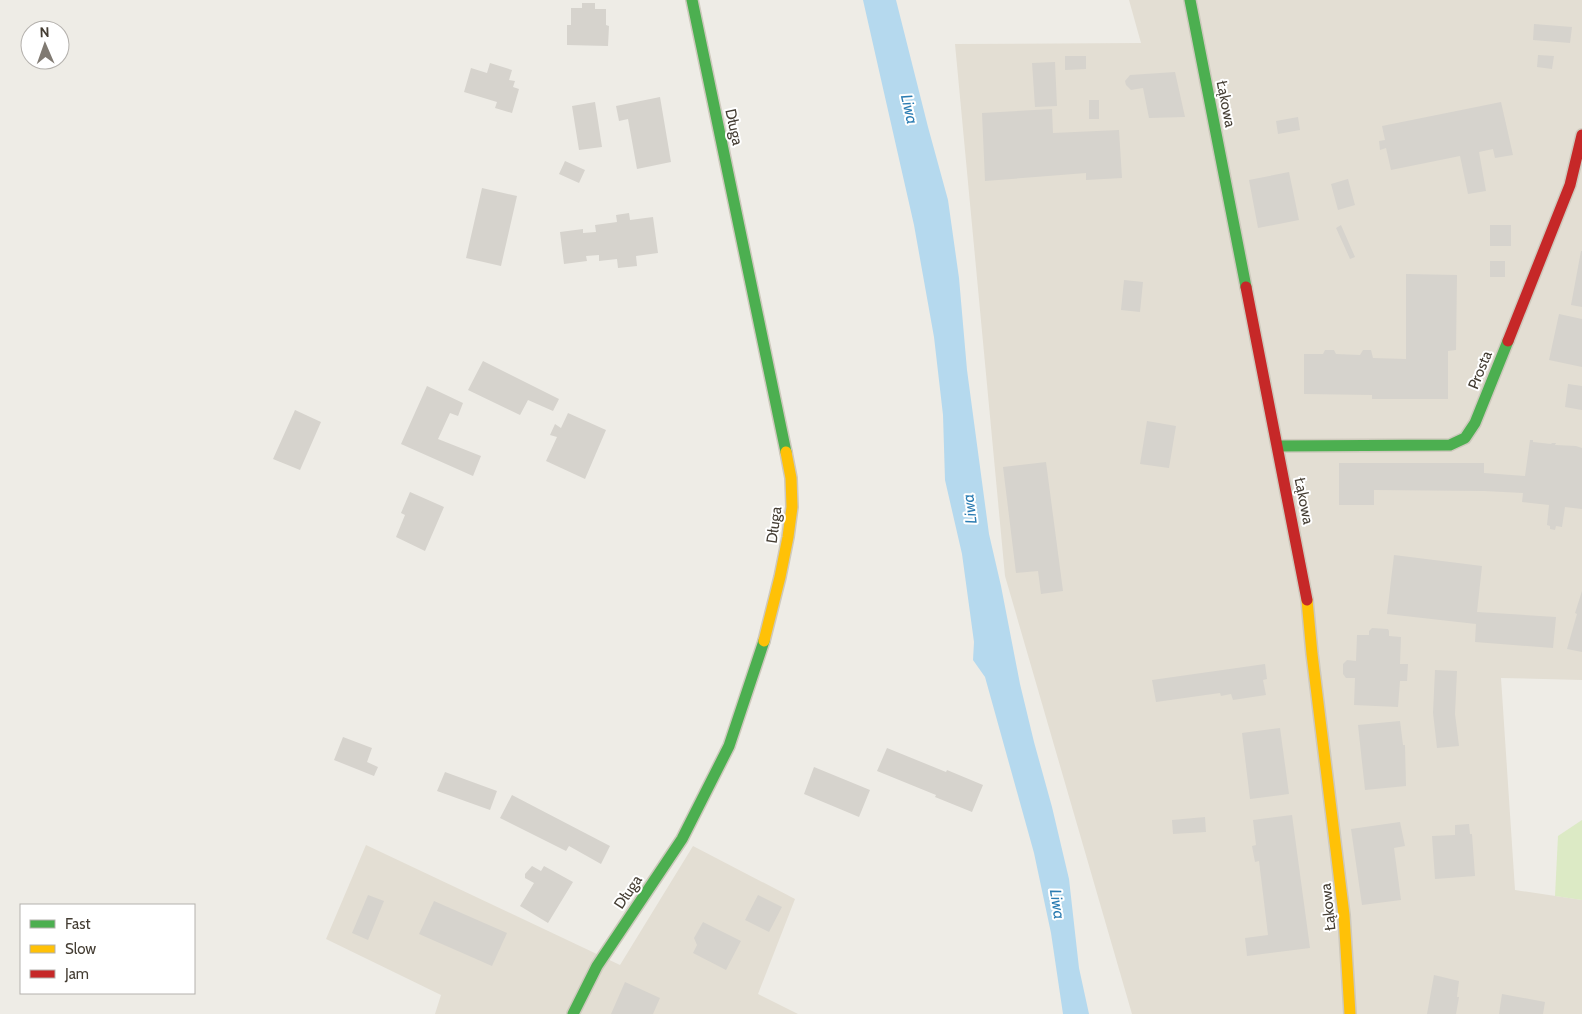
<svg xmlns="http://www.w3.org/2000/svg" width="1582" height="1014" font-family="Cabin,sans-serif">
<rect width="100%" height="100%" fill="#eeece6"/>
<path fill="#e3ded3" d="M 1129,0 L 1582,0 L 1582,680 L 1501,678 L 1515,890 L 1582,900 L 1582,1014 L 1132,1014 L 1005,576 L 955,44 L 1141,43 Z
M 366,845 L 620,965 L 693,846 L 795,899 L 758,994 L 798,1014 L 435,1014 L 441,995 L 326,939 Z"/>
<path fill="#dceac5" d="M 1582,820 L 1582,900 L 1555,896 L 1558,836 Z"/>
<path fill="#b5d9ee" d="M 863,0 L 896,0 L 928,127 L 948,200 L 959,278 L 967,370 L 989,534 L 1001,586 L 1020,684 L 1034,742 L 1052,807 L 1069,879 L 1079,968 L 1089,1014 L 1063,1014 L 1051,933 L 1034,853 L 985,677 L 973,660 L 974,642 L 962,554 L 945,480 L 943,415 L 934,337 L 914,225 Z"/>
<path fill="#d6d3cd" d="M 582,3 L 595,3 L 595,9 L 606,9 L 606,25 L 609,26 L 608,46 L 567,45 L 567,25 L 571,25 L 571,8 L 582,8 Z
M 1534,24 L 1572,27 L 1570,43 L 1533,40 Z
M 1538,55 L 1554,56 L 1552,69 L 1537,67 Z
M 1065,56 L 1086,56 L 1086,69 L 1065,70 Z
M 1055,62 L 1057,106 L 1035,107 L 1032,63 Z
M 490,63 L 512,70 L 509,80 L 515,81 L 513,87 L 519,89 L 512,113 L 495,108 L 497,102 L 464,92 L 471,68 L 487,73 Z
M 1175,72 L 1185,117 L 1149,118 L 1143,88 L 1131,90 L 1126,85 L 1125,81 L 1130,75 Z
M 660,97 L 671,162 L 637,169 L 628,119 L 619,121 L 616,106 Z
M 1089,100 L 1099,100 L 1099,119 L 1089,119 Z
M 595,102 L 602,147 L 579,150 L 572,106 Z
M 1501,102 L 1513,155 L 1495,158 L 1493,149 L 1479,152 L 1486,191 L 1468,194 L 1460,156 L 1391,170 L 1386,148 L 1380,150 L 1379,141 L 1385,140 L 1382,126 Z
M 1052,109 L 1053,133 L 1119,130 L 1122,178 L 1086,180 L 1086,173 L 985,181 L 982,113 Z
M 1298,117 L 1300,130 L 1278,134 L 1276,121 Z
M 565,161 L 585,170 L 579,183 L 559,174 Z
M 1289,172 L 1299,220 L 1258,228 L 1249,180 Z
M 1348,179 L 1355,205 L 1338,210 L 1331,184 Z
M 482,188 L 517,196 L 501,266 L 466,258 Z
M 629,213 L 630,220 L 653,217 L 658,253 L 636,256 L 637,266 L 618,268 L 617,259 L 599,261 L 599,255 L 586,256 L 587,261 L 564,264 L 560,232 L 583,229 L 583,233 L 596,232 L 595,225 L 617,222 L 616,215 Z
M 1341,225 L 1355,257 L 1350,259 L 1336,228 Z
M 1490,225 L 1511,225 L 1511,246 L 1490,246 Z
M 1581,251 L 1582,251 L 1582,307 L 1571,305 Z
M 1490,261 L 1505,261 L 1505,277 L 1490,277 Z
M 1406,274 L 1457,275 L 1456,350 L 1448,351 L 1448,399 L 1372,399 L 1372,395 L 1304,394 L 1304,354 L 1323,354 L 1325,350 L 1334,350 L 1336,354 L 1360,355 L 1363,350 L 1371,350 L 1373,358 L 1406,359 Z
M 1124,280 L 1143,282 L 1140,312 L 1121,310 Z
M 1559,314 L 1582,319 L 1582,367 L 1549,360 Z
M 483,361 L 559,399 L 553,411 L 528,400 L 520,415 L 468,390 Z
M 1568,384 L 1582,386 L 1582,410 L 1565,407 Z
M 427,386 L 463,403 L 458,416 L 450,413 L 438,439 L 481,456 L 473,476 L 401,444 Z
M 295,410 L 321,422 L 300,470 L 273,459 Z
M 568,413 L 606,430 L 585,479 L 546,461 L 557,437 L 550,435 L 555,424 L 561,428 Z
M 1147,421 L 1176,426 L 1169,468 L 1140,464 Z
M 1530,440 L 1533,440 L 1533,442 L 1551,444 L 1552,443 L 1556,443 L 1555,445 L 1576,446 L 1582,448 L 1582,509 L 1565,507 L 1562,527 L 1556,526 L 1555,530 L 1550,529 L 1550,526 L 1547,525 L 1549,505 L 1522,502 L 1523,493 L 1484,491 L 1374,490 L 1374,505 L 1339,505 L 1339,463 L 1484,463 L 1484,473 L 1525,476 Z
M 1046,462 L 1063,591 L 1041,594 L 1038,571 L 1016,573 L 1003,467 Z
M 410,492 L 444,507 L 425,551 L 396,537 L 405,515 L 401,513 Z
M 1394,555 L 1482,566 L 1477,612 L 1556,617 L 1553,648 L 1475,642 L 1476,624 L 1387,614 Z
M 1582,591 L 1582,652 L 1567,649 L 1577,614 L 1575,613 Z
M 1372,628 L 1388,629 L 1389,631 L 1389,636 L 1401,637 L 1400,664 L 1408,664 L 1407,681 L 1400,681 L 1398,707 L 1354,705 L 1355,678 L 1346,678 L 1343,674 L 1343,664 L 1347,660 L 1356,661 L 1357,635 L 1369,635 L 1369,631 Z
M 1265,664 L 1267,679 L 1263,680 L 1266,695 L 1233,700 L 1231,694 L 1221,696 L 1220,693 L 1156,702 L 1152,680 Z
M 1435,670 L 1457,671 L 1455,714 L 1459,746 L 1437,748 L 1433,713 Z
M 1400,721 L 1403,745 L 1405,745 L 1406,786 L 1365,790 L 1358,725 Z
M 1280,728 L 1289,794 L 1250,799 L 1242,733 Z
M 343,737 L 372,748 L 367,762 L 378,767 L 374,776 L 334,760 Z
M 887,748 L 946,772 L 947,770 L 983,785 L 972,812 L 935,797 L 936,795 L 877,771 Z
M 814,767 L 870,790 L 859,817 L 804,794 Z
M 445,772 L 497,791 L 490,810 L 437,791 Z
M 512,795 L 610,846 L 601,864 L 569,846 L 566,851 L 500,818 Z
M 1292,815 L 1310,948 L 1247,956 L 1245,938 L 1268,935 L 1259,861 L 1255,862 L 1252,846 L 1256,845 L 1253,820 Z
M 1205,817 L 1206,832 L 1173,834 L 1172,820 Z
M 1400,822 L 1405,846 L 1394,848 L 1401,900 L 1362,905 L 1351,829 Z
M 1469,824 L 1470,834 L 1472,834 L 1475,876 L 1435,879 L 1432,836 L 1455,835 L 1455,825 Z
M 532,866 L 541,871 L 544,866 L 573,882 L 548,923 L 520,906 L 534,883 L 525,878 L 525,874 Z
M 368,895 L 384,901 L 368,940 L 352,933 Z
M 758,895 L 782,907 L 769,932 L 745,920 Z
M 434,901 L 507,933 L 492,966 L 419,934 Z
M 703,922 L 741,941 L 726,970 L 693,953 L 697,945 L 694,938 Z
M 1434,975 L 1459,981 L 1457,997 L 1459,997 L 1456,1014 L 1427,1014 Z
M 625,982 L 660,998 L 653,1014 L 611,1014 Z
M 1502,994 L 1545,1002 L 1543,1014 L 1499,1014 Z"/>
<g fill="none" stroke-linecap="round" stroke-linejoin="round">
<defs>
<path id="fast" d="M 692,0 L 786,452
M 1190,0 L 1246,287
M 1278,446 L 1450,445 L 1465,438 L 1475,423 L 1508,341
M 573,1014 L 597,966 L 682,839 L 729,746 L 764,641"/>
<path id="slow" d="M 1307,600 L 1312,654 L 1344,915 L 1350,1014
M 764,641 L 780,577 L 788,537 L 792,507 L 791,478 L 786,452"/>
<path id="jam" d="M 1246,287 L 1307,600
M 1508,341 L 1570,185 L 1582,135"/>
</defs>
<use href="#fast" stroke="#cec9bd" stroke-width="14"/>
<use href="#slow" stroke="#cec9bd" stroke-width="14"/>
<use href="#jam" stroke="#cec9bd" stroke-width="14"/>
<use href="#fast" stroke="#4caf50" stroke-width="11"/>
<use href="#slow" stroke="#ffc107" stroke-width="11"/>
<use href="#jam" stroke="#c62828" stroke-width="11"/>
</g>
<g text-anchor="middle" stroke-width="4" stroke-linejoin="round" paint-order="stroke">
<g font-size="15" fill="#443d33" stroke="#fff">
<text transform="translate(1226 104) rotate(79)" y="5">Łąkowa</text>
<text transform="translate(734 127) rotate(78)" y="5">Długa</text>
<text transform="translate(1480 370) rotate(-68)" y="5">Prosta</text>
<text transform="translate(1304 501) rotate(79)" y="5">Łąkowa</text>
<text transform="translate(774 525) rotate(-82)" y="5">Długa</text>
<text transform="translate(628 892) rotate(-56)" y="5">Długa</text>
<text transform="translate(1328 907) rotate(-96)" y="5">Łąkowa</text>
</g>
<g font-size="16" font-style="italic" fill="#2b7cb2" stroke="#fff">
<text transform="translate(910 109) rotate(77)" y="6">Liwa</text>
<text transform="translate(969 509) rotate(-97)" y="6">Liwa</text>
<text transform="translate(1058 904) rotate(81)" y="6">Liwa</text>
</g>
</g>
<rect x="20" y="904" width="175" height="90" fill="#ffffff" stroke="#b4b1ad"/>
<rect x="30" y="920" width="25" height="8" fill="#4caf50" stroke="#b4b1ad"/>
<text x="65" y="929" font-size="15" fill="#443d33">Fast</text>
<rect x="30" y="945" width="25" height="8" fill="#ffc107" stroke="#b4b1ad"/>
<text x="65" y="954" font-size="15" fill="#443d33">Slow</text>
<rect x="30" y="970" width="25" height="8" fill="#c62828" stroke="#b4b1ad"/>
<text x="65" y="979" font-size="15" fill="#443d33">Jam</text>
<g transform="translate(45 45) rotate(358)"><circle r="24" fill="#ffffff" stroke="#b4b1ad"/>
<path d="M0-4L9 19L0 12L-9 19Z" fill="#807a72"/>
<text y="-8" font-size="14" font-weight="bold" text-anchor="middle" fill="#443d33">N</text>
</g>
</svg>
